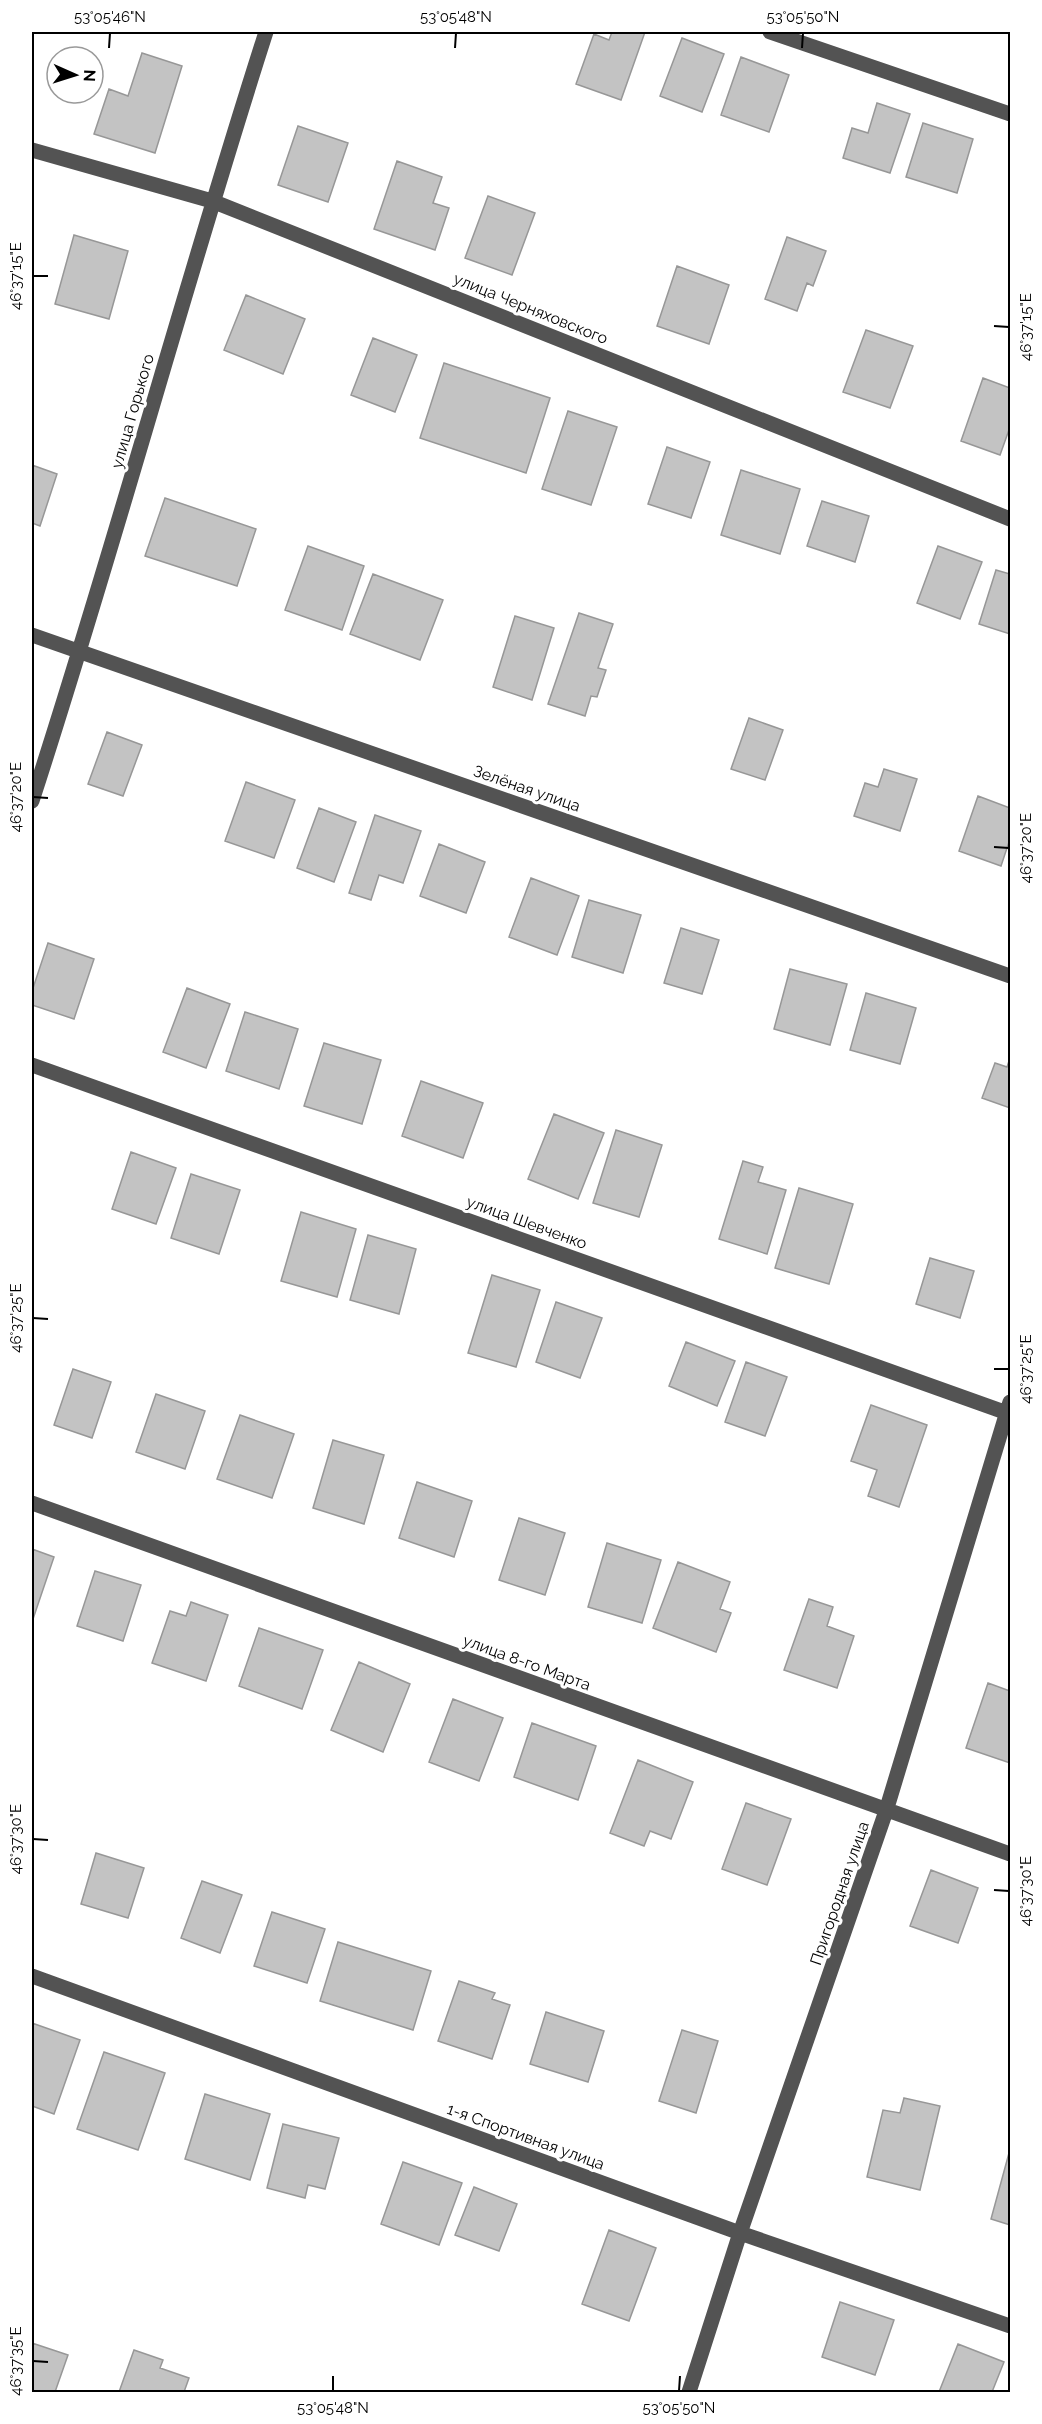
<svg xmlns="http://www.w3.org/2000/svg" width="1042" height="2424" font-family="Raleway,sans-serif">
<rect width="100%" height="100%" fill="#fff"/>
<path fill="#c3c3c3" stroke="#979797" stroke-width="1.5" d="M 612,32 L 645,32 L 621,100 L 576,84 L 594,34 L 609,40 Z
M 682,38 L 724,54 L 702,112 L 660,96 Z
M 142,53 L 182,66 L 155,153 L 94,134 L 109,89 L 128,96 Z
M 741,57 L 789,75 L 769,132 L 721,115 Z
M 877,103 L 910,114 L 890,173 L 843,158 L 852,128 L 868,133 Z
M 923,123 L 973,139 L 957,193 L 906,177 Z
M 298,126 L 348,143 L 328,202 L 278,185 Z
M 397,161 L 442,177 L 433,203 L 449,208 L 435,250 L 374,229 Z
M 488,196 L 535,213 L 512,275 L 465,258 Z
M 74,235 L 128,251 L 109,319 L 55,304 Z
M 787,237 L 826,251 L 813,286 L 807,283 L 797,311 L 765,299 Z
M 677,266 L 729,285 L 709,344 L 657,326 Z
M 246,295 L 305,319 L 283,374 L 224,350 Z
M 866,330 L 913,346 L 890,408 L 843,392 Z
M 373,338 L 417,355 L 395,412 L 351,395 Z
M 444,363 L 550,398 L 526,473 L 420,438 Z
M 983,378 L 1010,388 L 1010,427 L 1000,455 L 961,441 Z
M 568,411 L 617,427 L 591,505 L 542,489 Z
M 667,447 L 710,462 L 691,518 L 648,504 Z
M 32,465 L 57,474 L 40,526 L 32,523 Z
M 741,470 L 800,489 L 780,554 L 721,535 Z
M 165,498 L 256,529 L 237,586 L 145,556 Z
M 822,501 L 869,516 L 855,562 L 807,546 Z
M 308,546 L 364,566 L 342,630 L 285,610 Z
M 938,546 L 982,562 L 960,619 L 917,603 Z
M 996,570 L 1010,574 L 1010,634 L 979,624 Z
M 373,574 L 443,600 L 420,660 L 350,634 Z
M 579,613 L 613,624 L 598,668 L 606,670 L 597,697 L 591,696 L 585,716 L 548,704 Z
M 515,616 L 554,628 L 532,700 L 493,687 Z
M 749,718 L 783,730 L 765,780 L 731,769 Z
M 107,732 L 142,745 L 123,796 L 88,784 Z
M 884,769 L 917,779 L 900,831 L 854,816 L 865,783 L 878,787 Z
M 246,782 L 295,800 L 274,858 L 225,841 Z
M 978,796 L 1010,808 L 1010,839 L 1001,866 L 959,851 Z
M 319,808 L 356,822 L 334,882 L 297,868 Z
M 375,815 L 421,831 L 403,883 L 379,875 L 371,900 L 349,893 Z
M 439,844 L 485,862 L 466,913 L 420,896 Z
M 531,878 L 579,896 L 557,955 L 509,937 Z
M 589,900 L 641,915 L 623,973 L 572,957 Z
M 681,928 L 719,940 L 702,994 L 664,983 Z
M 48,943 L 94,959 L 74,1019 L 32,1005 L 32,991 Z
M 790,969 L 847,984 L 830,1045 L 774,1029 Z
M 187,988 L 230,1004 L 206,1068 L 163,1052 Z
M 866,993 L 916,1008 L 900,1064 L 850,1050 Z
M 245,1012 L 298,1029 L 279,1089 L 226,1071 Z
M 324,1043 L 381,1060 L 362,1124 L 304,1106 Z
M 1010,1058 L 1010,1108 L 982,1098 L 995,1063 L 1007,1067 Z
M 421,1081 L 483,1103 L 463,1158 L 402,1136 Z
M 554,1114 L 604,1133 L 578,1199 L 528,1179 Z
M 616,1130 L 662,1145 L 639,1217 L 593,1203 Z
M 131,1152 L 176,1168 L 156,1224 L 112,1209 Z
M 743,1161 L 763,1167 L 758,1182 L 786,1190 L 767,1254 L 719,1239 Z
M 191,1174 L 240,1190 L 219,1254 L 171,1238 Z
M 799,1188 L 853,1204 L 829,1284 L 775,1268 Z
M 301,1212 L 356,1229 L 337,1297 L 281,1281 Z
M 368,1235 L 416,1249 L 399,1314 L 350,1300 Z
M 930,1258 L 974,1271 L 960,1318 L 916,1304 Z
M 492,1275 L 540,1290 L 516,1367 L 468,1353 Z
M 556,1302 L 602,1318 L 580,1378 L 536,1362 Z
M 686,1342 L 735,1361 L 717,1406 L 669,1386 Z
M 746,1362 L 787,1377 L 765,1436 L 725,1422 Z
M 73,1369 L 111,1382 L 92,1438 L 54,1425 Z
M 156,1394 L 205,1411 L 185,1469 L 136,1452 Z
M 871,1405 L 927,1425 L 899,1507 L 868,1496 L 877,1470 L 851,1461 Z
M 240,1415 L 294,1434 L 272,1498 L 217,1479 Z
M 333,1440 L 384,1455 L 364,1524 L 313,1508 Z
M 417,1482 L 472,1501 L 454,1557 L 399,1538 Z
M 519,1518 L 565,1533 L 545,1595 L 499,1580 Z
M 607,1543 L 661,1560 L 642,1623 L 588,1607 Z
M 32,1549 L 54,1557 L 32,1622 Z
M 678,1562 L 730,1582 L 720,1609 L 731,1613 L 716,1652 L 653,1628 Z
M 95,1571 L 141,1585 L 123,1641 L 77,1626 Z
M 809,1599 L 833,1607 L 827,1626 L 854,1636 L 837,1688 L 784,1670 Z
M 191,1602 L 228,1615 L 206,1681 L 152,1663 L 170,1611 L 186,1616 Z
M 259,1628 L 323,1650 L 302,1709 L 239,1686 Z
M 359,1662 L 410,1684 L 383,1752 L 331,1730 Z
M 988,1683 L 1010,1691 L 1010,1763 L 966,1748 Z
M 453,1699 L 503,1718 L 479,1781 L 429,1762 Z
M 532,1723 L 596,1746 L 578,1800 L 514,1777 Z
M 638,1760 L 693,1782 L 671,1839 L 650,1831 L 644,1846 L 610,1833 Z
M 746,1803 L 791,1819 L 767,1885 L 722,1869 Z
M 96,1853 L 144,1868 L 128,1918 L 81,1904 Z
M 931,1870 L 978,1888 L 958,1943 L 910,1926 Z
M 202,1881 L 242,1895 L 220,1953 L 181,1938 Z
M 272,1912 L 325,1929 L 307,1983 L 254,1966 Z
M 338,1942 L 431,1971 L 413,2030 L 320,2001 Z
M 459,1981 L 495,1993 L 492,1999 L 510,2005 L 492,2059 L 438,2041 Z
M 546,2012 L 604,2031 L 588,2082 L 530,2064 Z
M 32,2023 L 80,2040 L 54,2114 L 32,2106 Z
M 682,2030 L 718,2041 L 696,2113 L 659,2101 Z
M 104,2052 L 165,2073 L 138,2150 L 77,2129 Z
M 205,2094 L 270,2114 L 250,2180 L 185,2159 Z
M 904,2098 L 940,2106 L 920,2190 L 867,2177 L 883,2110 L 900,2113 Z
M 283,2124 L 339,2138 L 325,2189 L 308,2185 L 305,2198 L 267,2188 Z
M 1009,2153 L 1010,2154 L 1010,2225 L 991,2219 Z
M 403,2162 L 462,2183 L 439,2245 L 381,2224 Z
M 474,2187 L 517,2204 L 499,2251 L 455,2235 Z
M 609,2230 L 656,2248 L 629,2321 L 582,2304 Z
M 840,2302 L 894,2320 L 875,2375 L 822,2357 Z
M 32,2343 L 68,2355 L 55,2392 L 32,2392 Z
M 958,2344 L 1004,2362 L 992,2392 L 939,2392 Z
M 134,2350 L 163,2360 L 160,2368 L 189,2378 L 184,2392 L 119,2392 Z"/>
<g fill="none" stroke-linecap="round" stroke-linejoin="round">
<path stroke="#535353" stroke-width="15" d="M 770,32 L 1010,114
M 32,150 L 212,201 L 1010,519
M 32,635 L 1010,976
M 32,801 C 115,546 184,287 266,32
M 32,1065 L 1010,1414
M 32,1503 L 1010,1854
M 32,1976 L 740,2233 L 1010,2326
M 689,2392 L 740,2233 L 886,1811 L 1010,1402"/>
</g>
<path fill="none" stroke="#000" stroke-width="2" d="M 109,48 L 110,33M 455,48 L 456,33M 802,48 L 803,33M 33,276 L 48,276M 994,326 L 1009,327M 33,797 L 48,798M 994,847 L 1009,848M 33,1318 L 48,1319M 994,1369 L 1009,1369M 33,1839 L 48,1840M 994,1890 L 1009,1891M 33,2361 L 48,2362M 333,2391 L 333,2376M 679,2391 L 680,2376"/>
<g text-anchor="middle" stroke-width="6" stroke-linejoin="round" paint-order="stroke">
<g font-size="16" fill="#000" stroke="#fff">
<text transform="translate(531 308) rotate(22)" y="6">улица Черняховского</text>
<text transform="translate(132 411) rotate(-74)" y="6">улица Горького</text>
<text transform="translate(527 788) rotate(19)" y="6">Зелёная улица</text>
<text transform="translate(527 1222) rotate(20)" y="6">улица Шевченко</text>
<text transform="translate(527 1662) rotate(20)" y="6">улица 8-го Марта</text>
<text transform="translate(839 1893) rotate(-71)" y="6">Пригородная улица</text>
<text transform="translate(526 2136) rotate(20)" y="6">1-я Спортивная улица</text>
</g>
</g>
<rect width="1042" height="2424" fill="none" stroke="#ffffff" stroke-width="66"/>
<g transform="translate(75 75) rotate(93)"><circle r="28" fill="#ffffff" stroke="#999999" stroke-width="1.5"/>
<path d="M0-4.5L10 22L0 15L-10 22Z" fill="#000000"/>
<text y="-9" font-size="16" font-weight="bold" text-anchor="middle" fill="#000000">N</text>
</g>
<rect x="33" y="33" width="976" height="2358" fill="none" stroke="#000" stroke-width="2"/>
<g font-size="15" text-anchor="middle" fill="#000">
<text x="110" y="22">53°05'46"N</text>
<text x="456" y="22">53°05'48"N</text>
<text x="803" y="22">53°05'50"N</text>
<text transform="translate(16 276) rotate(-90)" y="5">46°37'15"E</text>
<text transform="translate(1026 327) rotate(-90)" y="5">46°37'15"E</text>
<text transform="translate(16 797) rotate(-90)" y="5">46°37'20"E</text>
<text transform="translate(1026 848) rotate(-90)" y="5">46°37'20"E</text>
<text transform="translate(16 1318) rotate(-90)" y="5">46°37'25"E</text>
<text transform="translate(1026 1369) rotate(-90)" y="5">46°37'25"E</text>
<text transform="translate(16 1839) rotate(-90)" y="5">46°37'30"E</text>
<text transform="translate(1026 1891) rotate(-90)" y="5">46°37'30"E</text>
<text transform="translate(16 2361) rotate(-90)" y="5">46°37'35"E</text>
<text x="333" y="2413">53°05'48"N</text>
<text x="679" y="2413">53°05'50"N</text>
</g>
</svg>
